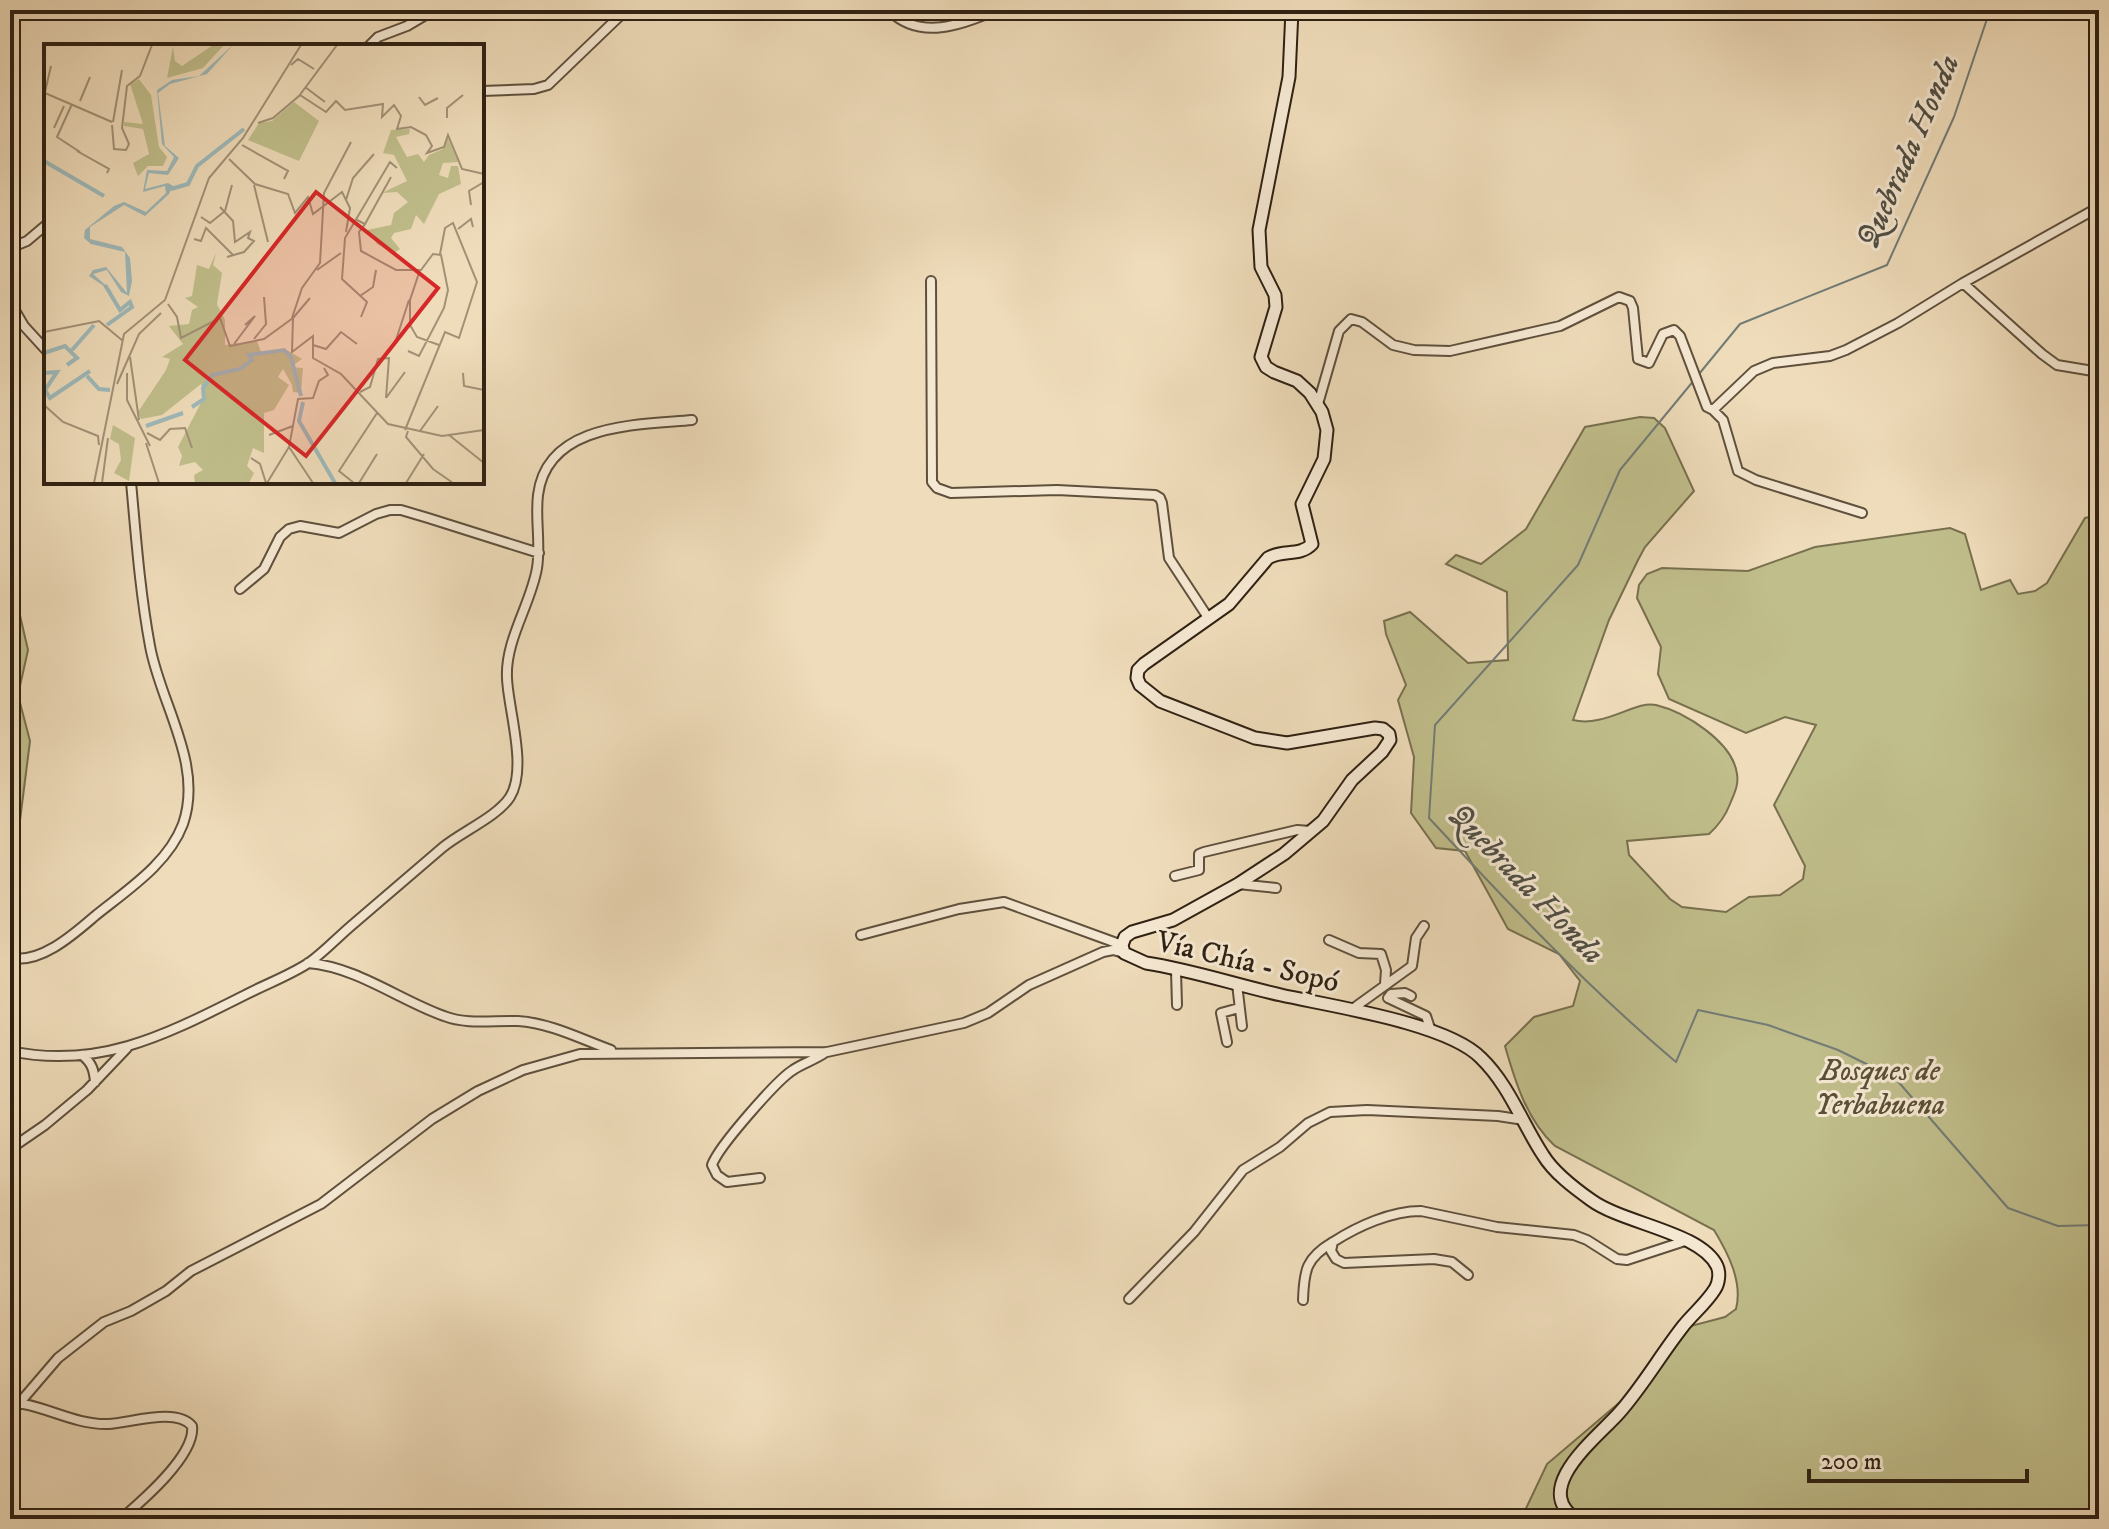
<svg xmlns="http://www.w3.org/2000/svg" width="2109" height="1529" font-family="'IM FELL DW Pica',serif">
<rect width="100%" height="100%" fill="#efdcba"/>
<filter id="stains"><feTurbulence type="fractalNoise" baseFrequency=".0025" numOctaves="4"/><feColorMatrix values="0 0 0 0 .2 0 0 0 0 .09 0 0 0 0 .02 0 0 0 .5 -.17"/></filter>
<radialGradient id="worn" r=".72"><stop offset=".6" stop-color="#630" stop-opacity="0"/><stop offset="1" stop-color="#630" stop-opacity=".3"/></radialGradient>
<path fill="#c0be8b" stroke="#78704f" stroke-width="2" d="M 1640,417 L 1654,418 L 1665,428 L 1694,491 L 1645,547 L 1638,560 L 1609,620 L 1573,720 C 1604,728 1636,700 1656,705 C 1685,712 1733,742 1737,774 C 1739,785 1734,794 1730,804 C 1725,817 1719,825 1709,834 L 1627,841 L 1629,855 L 1670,899 L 1682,907 L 1726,912 L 1749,897 L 1780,895 L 1803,879 L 1805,866 L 1774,805 L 1816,725 L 1785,717 L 1746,733 L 1669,699 L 1658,674 L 1661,647 L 1637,598 L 1639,585 L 1647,574 L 1662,568 L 1748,571 L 1815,547 L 1950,528 L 1965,534 L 1981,590 L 2010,580 L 2018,594 L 2035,591 L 2047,583 L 2085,518 L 2099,515 L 2099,1519 L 1521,1519 L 1547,1464 L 1653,1374 L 1683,1328 L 1725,1317 L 1736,1309 C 1743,1282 1728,1253 1714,1230 L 1555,1146 C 1527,1121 1515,1081 1505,1046 L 1534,1017 L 1573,1006 L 1580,981 L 1559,954 L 1508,929 L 1465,851 L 1436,848 L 1411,813 L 1414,757 L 1398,700 L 1406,685 L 1386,634 L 1384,621 L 1410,612 L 1468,663 L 1508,660 L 1507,592 L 1446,564 L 1456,555 L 1481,564 L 1526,529 L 1585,427 Z
M 10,572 L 28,650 L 18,695 L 30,741 L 15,860 L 10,867 Z"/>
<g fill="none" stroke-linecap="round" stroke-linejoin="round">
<path stroke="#727c77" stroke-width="2" d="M 1699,374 L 1740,324 L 1887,265 L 1954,117 L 1990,10
M 1695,379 L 1620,470 L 1578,565 L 1435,725 L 1429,818 C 1508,903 1587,987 1676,1062 L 1698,1010 L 1768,1025 L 1838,1050 L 1895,1078 L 2008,1208 L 2058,1226 L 2099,1225"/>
<defs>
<path id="street" d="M 889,10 C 919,41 962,25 996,10
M 369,46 L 378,37 L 407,26 L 434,10
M 482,91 L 534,89 L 548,85 L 626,10
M 10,248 L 27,241 L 46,225
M 931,281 L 932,482 L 937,488 L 951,493 L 1057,490 L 1155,495 L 1160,498 L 1162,503 L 1169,558 L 1209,619
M 1963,283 L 2042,354 L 2057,365 L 2099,372
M 10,302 L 24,326 L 46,350
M 1318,404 L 1339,331 L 1351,319 L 1362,322 L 1393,345 L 1414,350 L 1450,351 L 1560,326 L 1619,297 L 1630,301 L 1633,308 L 1638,359 L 1649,363 L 1663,334 L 1674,330 L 1680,336 L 1707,407 L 1713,410 L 1754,371 L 1773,363 L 1830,356 L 1846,350 L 1898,323 L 1963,283 L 2099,207
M 1713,410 L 1723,420 L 1738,471 L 1756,480 L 1862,513
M 240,589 L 264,569 L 280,537 L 289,529 L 300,526 L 339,533 L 376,514 L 390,510 L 401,510 L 428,518 L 539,553
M 1175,876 L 1199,870 L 1199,854 L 1204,852 L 1297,830 L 1311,831
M 1238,884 L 1276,888
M 861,935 L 959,909 L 1004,902 L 1122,945
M 1329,940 L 1359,953 L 1381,954 L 1386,970 L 1385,984
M 10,958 C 41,964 74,934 95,916 C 127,890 168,864 183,824 C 204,764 160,703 150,646 C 140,592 136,537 131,482
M 308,963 C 357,967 399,1000 444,1016 C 467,1025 494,1020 518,1021 C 550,1023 581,1039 611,1050
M 1176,971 L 1177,1005
M 1237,984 L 1242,1026
M 1411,996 L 1405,993 L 1391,994 L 1388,998 L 1426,1016 L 1431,1031
M 1351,1010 L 1412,966 L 1416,938 L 1424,926
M 1227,1042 L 1221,1013 L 1239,1008
M 10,1051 C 100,1070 167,1034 245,995 C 266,984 291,975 310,962 C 324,952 337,938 351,926 C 381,900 412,874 442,848 C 461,832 497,817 510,797 C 528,768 508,709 507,678 C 505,640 531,604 537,568 C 541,544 535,519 538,495 C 547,423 637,425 692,420
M 82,1055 C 92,1063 94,1070 95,1082
M 10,1149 L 45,1125 L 87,1090 L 127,1048
M 760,1178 L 727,1182 L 717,1175 L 712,1165 C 718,1147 777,1080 793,1070 C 803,1063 815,1060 826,1052
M 1468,1275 L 1452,1262 L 1434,1259 L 1344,1263 L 1336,1259 L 1331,1251 L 1333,1242 C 1358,1226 1391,1211 1421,1211 L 1497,1227 L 1574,1235 L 1587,1240 L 1617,1259 L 1627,1260 L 1688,1240
M 1129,1299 L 1194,1232 L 1243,1170 L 1280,1147 L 1308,1123 L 1330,1112 L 1367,1110 L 1498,1116 L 1524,1120
M 1303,1300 C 1304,1270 1306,1258 1333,1242
M 10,1402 C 43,1404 73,1425 108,1424 C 131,1423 176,1407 192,1426 C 196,1455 142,1501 121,1519
M 10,1414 L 58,1358 L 104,1322 L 131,1311 L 166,1291 L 191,1271 L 321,1204 L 432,1119 L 478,1091 L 523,1070 L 580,1054 L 827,1052 L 964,1023 L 988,1013 L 1029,985 L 1103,952 L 1113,950 L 1124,953"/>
<path id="secondary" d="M 1292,10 L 1289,77 L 1259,230 L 1261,267 L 1275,295 L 1276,307 L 1261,357 L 1266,367 L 1274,372 L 1297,381 L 1310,393 L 1322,412 L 1327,430 L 1324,459 L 1302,504 L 1312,544 C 1300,557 1282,549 1268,558 L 1229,604 L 1144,664 L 1138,670 L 1137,678 L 1140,685 L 1160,701 L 1255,738 L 1287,743 L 1375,728 L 1383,729 L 1389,734 L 1390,740 L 1382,752 L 1352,780 L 1323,821 L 1284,854 L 1238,884 L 1173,920 L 1132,932 L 1125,937 L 1122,945 L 1124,953 L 1146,963 C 1192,970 1236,985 1281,995 C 1330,1006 1447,1023 1481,1058 C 1509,1085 1522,1123 1543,1155 C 1554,1173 1574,1188 1591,1200 C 1624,1224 1701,1232 1717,1266 C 1720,1272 1719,1283 1715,1289 C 1707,1302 1694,1313 1684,1325 C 1661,1354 1643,1386 1619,1413 C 1598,1437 1530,1488 1576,1519"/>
</defs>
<use href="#street" stroke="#5f503d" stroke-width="12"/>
<use href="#secondary" stroke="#2f2113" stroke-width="15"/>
<use href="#street" stroke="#f5e8d2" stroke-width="8"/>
<use href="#secondary" stroke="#f5e8d2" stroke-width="11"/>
</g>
<g text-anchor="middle" stroke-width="6" stroke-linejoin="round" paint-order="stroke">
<g font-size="30" fill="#2f2113" stroke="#f5e8d2">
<text transform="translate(1248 961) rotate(13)" y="10">Vía Chía - Sopó</text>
</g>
<g font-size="30" font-style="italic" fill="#5a5037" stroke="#f5e8d2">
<text x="1880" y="1080">Bosques de<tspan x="1880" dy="34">Yerbabuena</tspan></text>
</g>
<g font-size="32" font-style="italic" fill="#504f45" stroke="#f5e8d2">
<text transform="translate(1907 151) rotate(-66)" y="11">Quebrada Honda</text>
<text transform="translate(1527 883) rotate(46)" y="11">Quebrada Honda</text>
</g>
</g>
<g transform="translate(44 44)">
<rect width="440" height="440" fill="#efdcba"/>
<path d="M 169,1 L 180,1 L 159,24 L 123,34 L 129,3 L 131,17 L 138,22 ZM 95,35 L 107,51 L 115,103 L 123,113 L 119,122 L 104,122 L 94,132 L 89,119 L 105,110 L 99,85 L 80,82 L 80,78 L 99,80 L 86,40 ZM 250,58 L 275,77 L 255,117 L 204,96 L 215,79 L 228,77 ZM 366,85 L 365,90 L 352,93 L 363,113 L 374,110 L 380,118 L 385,111 L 399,105 L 403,92 L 414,118 L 399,119 L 395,131 L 404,134 L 407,122 L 414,122 L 417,140 L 395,150 L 380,180 L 372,171 L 367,185 L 350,189 L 347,194 L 356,205 L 350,209 L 333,200 L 323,186 L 347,181 L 350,169 L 364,158 L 353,148 L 338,149 L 363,137 L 350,111 L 339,109 L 347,86 ZM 172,209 L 169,221 L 178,229 L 173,260 L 181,276 L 181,301 L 213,297 L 217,308 L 241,305 L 258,315 L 247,323 L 259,324 L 257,349 L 249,348 L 248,341 L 239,325 L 234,333 L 245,341 L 230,366 L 220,369 L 220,409 L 209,404 L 203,422 L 210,429 L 205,439 L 151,439 L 150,431 L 159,426 L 151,418 L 135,422 L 138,412 L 134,403 L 161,351 L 157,340 L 118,371 L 97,375 L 94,368 L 122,326 L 126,315 L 118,313 L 139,300 L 125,282 L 145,280 L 148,266 L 154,263 L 141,254 L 148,252 L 153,221 L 165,225 ZM 69,381 L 91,394 L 85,437 L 70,429 L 77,416 L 75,400 L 66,395 Z" fill="#c0be8b"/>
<path d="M 189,1 L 163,30 L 126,40 L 114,49 L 121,102 L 135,114 L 124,131 L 105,129 L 101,145 L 124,139 L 129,142 L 125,150 L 101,172 L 80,161 L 46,183 L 46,195 L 78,203 L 86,214 L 88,237 L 85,252 L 77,248 L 63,226 L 49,230 L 69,248 L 45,232 L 49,226 L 62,223 L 83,249 L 81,208 L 47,200 L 40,194 L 41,186 L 70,162 L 80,158 L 102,168 L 122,149 L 121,142 L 99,148 L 103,126 L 123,127 L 130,113 L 118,100 L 113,46 L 128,36 L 155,32 Z" fill="#9eb9ba"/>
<path fill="none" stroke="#9eb9ba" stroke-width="4" d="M 0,117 L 60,152M 127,145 L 144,140 L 153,122 L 200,85M 61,241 L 76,266 L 86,258 L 88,263 L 63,281M 28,306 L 50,281M 0,309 L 21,302 L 33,314 L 23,321M 0,329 L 13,328 L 1,346 L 6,354 L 46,327M 43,332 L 55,345 L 66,346M 259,358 L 255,377 L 291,439M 148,363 L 160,355 L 159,344 L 168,331 L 196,325 L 208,316 L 205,311 L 240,306 L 247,313 L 257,352M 102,382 L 139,369"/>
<path fill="none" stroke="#a29177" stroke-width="2" d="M 247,21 L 254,15 L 270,25M 261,43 L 281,58M 1,48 L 7,22M 1,49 L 68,78M 256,51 L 282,68 L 292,57 L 301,66 L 339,60 L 338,73 L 350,61 L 357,72 L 353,85 L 367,83 L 382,91 L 388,102 L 383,109 L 400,103 L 404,91 L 418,125 L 440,130M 375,53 L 381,61 L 394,54M 36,57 L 46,33M 28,60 L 13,93 L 36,108M 403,74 L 403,64 L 419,51M 69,78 L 78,26M 214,79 L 229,74 L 255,52 L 293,1M 68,81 L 70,105 L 82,106 L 85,100 L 78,84 L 83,42 L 96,32 L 108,1M 10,84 L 20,62M 198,101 L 244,127 L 240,135M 33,107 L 65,125 L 63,129M 185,115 L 211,140 L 244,150 L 251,169 L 264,153 L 269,170 L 298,148 L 306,164 L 302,188M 210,141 L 224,198M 302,156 L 309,134 L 330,110M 427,161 L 425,147 L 440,138M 176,163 L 189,177 L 191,198 L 206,188 L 204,194 L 210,197 L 200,208 L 183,213M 157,173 L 166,179 L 181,167 L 188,141M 313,176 L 321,180 L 315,188 L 317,207 L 352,226 L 377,226 L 389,210 L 397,211 L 404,246 L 400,264 L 375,312 L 364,307M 321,180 L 347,133M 414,185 L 427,175 L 429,183M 150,195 L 157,197 L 162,184 L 189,211M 273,226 L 297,209M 376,226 L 366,256 L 366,281 L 373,293 L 395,301M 316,252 L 329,243 L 332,226M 124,260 L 133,273 L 137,294 L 176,274 L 186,302 L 220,295 L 249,274 L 248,308 L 269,292 L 269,314 L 297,330 L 344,380 L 398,392 L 440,386M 317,273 L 323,258 L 298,235 L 301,194 L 346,118 L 353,124M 248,274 L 258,244 L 276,219 L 280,149 L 307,98M 249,274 L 266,254M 0,288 L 55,277 L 79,297M 210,295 L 222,280 L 220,253M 190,300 L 211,272 L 201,281M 269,301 L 282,305 L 297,288 L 313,300M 350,302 L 365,256M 86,313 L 95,376M 83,329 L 83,356 L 106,402M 419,329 L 420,342 L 440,346M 73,340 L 95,290 L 117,269M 316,348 L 326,343 L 334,315 L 345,314 L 342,354M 342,354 L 361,328M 0,361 L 19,378 L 54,392 L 55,401M 361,386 L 401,288 L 415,294 L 433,238 L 409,179 L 401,184 L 396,210M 364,387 L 362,393 L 389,425 L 409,439M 376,387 L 394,362M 103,389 L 116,396 L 126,385 L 141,384 L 148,404M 225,391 L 249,382M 405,391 L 440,419M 102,399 L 115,439M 245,403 L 269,439M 207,414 L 216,420 L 222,439M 50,439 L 80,290 L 121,256 L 165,134 L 199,94 L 257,1M 58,439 L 64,394M 223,439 L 245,403 L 254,355 L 269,354 L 275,337 L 284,331 L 280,324M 310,439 L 295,427 L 333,369M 315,439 L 333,410M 362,439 L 380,410"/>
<path fill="#d62828" fill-opacity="0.15" stroke="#d62828" stroke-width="4" d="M 272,148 L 394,244 L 262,412 L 141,316 Z"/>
<rect width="440" height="440" fill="none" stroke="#2f2113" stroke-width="4"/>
</g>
<rect width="2109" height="1529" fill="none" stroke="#efdcba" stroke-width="40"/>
<rect x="12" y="12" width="2085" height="1505" fill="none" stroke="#2f2113" stroke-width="4"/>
<rect x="20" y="20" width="2069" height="1489" fill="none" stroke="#2f2113" stroke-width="2"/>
<path d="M1809 1469v12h218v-12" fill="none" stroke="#2f2113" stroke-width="4"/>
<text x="1821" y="1469" font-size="24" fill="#2f2113" stroke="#f5e8d2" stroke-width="6" paint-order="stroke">200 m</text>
<rect width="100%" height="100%" filter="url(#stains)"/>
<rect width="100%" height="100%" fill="url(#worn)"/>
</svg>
